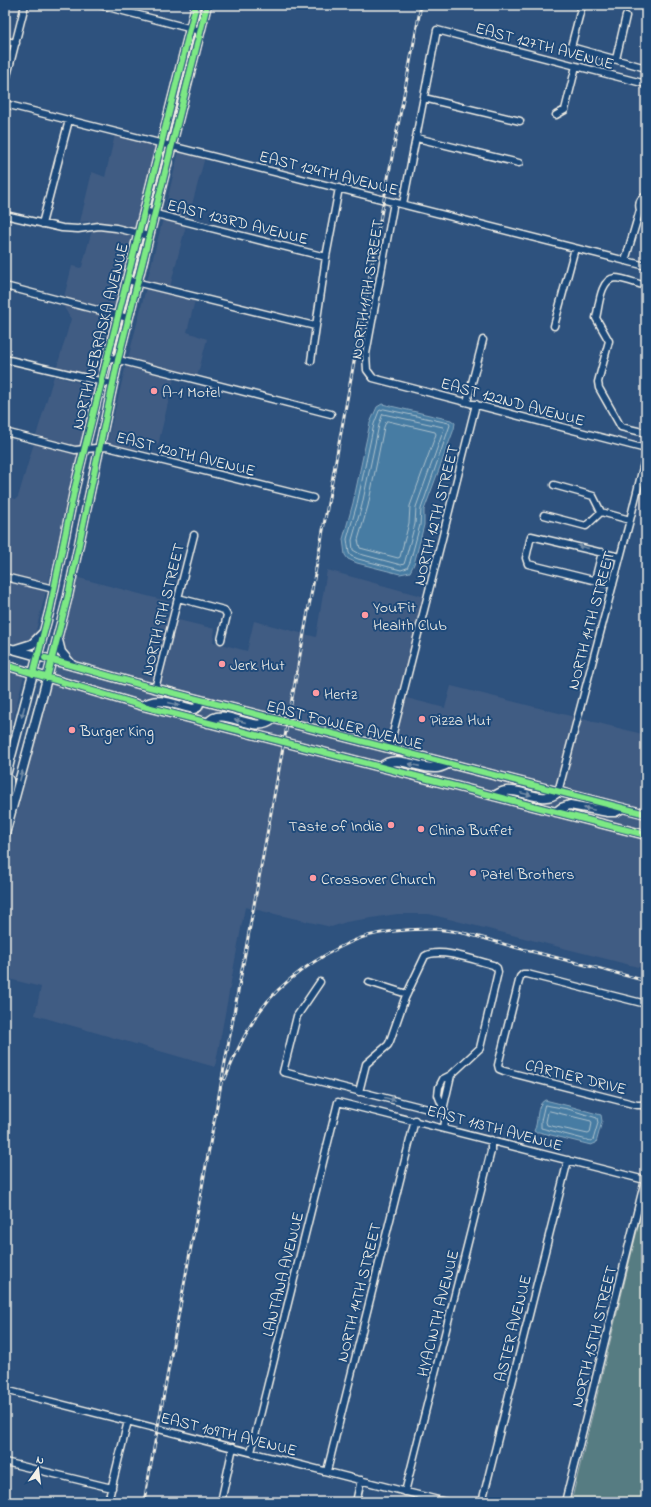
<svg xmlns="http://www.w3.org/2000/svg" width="651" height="1507" font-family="'Indie Flower',sans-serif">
<rect width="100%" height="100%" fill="#2e527e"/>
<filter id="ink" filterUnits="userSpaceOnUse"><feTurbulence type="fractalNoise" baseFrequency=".025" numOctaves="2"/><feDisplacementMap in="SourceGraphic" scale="8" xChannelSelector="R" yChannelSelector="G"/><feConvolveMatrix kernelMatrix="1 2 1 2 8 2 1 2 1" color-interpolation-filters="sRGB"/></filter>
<g filter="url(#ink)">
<path fill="#405c83" d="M 115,135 L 157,146 L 136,230 L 117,225 L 94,224 L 92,221 L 80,222 L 92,172 L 105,177 Z
M 179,151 L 205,157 L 188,219 L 164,213 Z
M 163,219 L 186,225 L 170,287 L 147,281 Z
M 92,230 L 99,230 L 115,232 L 135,237 L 116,311 L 64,297 L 72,266 L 80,268 L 82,267 Z
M 146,288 L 195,300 L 187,332 L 207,339 L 197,377 L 128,359 Z
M 62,304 L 114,317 L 98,380 L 56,370 L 71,319 Z
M 126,365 L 174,378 L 158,445 L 137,440 L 135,450 L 107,443 Z
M 54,376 L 96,387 L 81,447 L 76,447 L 36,436 Z
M 34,443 L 74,453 L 80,453 L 48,584 L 5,573 L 5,496 L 16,499 L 18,497 Z
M 327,570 L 425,597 L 399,696 L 445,708 L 451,686 L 646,735 L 646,969 L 429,914 L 397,914 L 346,922 L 331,927 L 245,907 L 215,1067 L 35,1015 L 41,987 L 5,978 L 5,862 L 75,577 L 170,602 L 166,617 L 215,629 L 213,642 L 247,651 L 254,621 L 316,637 Z
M 5,580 L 46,591 L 34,638 L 30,641 L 22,645 L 5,641 Z
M 5,669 L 24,675 L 5,751 Z"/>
<path fill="#577c82" stroke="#a6b6b5" d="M 646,1194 L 646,1502 L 571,1502 Z"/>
<path fill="#467ba3" stroke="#8caabf" d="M 382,404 L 451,420 L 455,423 L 454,429 L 424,510 L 424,525 L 414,564 L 410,572 L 400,574 L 357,563 L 348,559 L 345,555 L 343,539 L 353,503 L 370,423 L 377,407 Z
M 545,1100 L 569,1106 L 601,1115 L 602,1121 L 596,1143 L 591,1145 L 539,1132 L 535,1132 L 534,1131 C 539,1122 535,1105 545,1100 Z"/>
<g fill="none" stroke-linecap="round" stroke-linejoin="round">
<path stroke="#aec2cc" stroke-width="1" d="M 384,409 L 449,423 L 450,425 L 421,509 L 420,525 L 410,562 L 407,568 L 401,570 L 358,559 L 351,556 L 349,553 L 347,539 L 357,504 L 374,424 L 379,411 Z
M 383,414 L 443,427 L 444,429 L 416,507 L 415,524 L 405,561 L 404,564 L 401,565 L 360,554 L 353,550 L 352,540 L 362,505 L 379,425 Z
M 388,421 L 435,432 L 436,434 L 410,506 L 409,523 L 400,557 L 398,558 L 360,548 L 358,540 L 368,506 L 384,427 L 386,422 Z
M 545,1105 L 568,1109 L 597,1118 L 598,1123 L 593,1140 L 591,1141 L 541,1128 L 541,1121 Z
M 550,1111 L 591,1121 L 592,1123 L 590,1133 L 588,1134 L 547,1125 L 546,1122 L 548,1112 Z"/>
<defs>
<path id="minor" d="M 100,5 L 200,31
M 582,5 L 571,47 L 646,68
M 5,41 L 16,43
M 616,59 L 626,16
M 5,84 L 25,5
M 424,98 L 520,121
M 5,104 L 646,266
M 556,115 L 565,110 L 576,66
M 417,138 L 519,163
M 394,202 L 366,354 L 367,370 L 373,378 L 646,449
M 403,204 L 437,30 L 646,84
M 144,211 L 326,257
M 5,215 L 62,228 L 78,229 L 99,226 L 116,228 L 149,236
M 42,224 L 69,120
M 625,261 L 640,210 C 638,203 639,199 646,196
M 127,280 L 315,326
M 5,286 L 128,318
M 646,286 C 638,284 623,278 615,278 C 600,279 599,307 596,318 L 609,341 L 598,382 L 599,388 L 621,427 L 646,433
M 554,326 L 575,248
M 107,357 L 331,414
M 5,359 L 112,384
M 311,361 L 326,257 L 339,188
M 467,402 L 483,340
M 5,432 L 75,450 L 107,447 L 313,498
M 554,485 L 593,496 L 601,512 L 630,520
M 544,515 L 586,526 L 601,512
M 5,577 L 54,589
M 595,580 L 602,552
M 613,585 L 528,564 L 526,558 L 531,536 L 620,557
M 178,598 L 224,610 L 227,615 L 221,640
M 155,689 L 194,535
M 389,749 L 476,404
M 558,792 L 630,520 L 646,455
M 320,982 L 297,1016 L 283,1072 L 432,1110 L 443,1110
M 369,982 L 407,994
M 646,1004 L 527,974 L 523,974 L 520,977 L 498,1065 L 499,1069 L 504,1071 L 637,1105 L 642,1105 L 646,1102
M 359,1092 L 366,1064 L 388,1045 L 390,1041 L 405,998 L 425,956 C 439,947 478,961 493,965 L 497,968 L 498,972 L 480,1048 L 451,1075 L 443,1079 L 439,1087 L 438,1095 L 446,1115 L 444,1128
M 443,1110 L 451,1075
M 5,1390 L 446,1502
M 251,1452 L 338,1102 L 645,1180
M 5,1462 L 112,1488
M 327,1471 L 415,1120
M 405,1492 L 491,1151 L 491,1140
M 108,1502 L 128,1421
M 221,1502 L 233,1447
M 356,1502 L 361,1480
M 482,1502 L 568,1160
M 565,1502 L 646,1176"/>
<path id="major" d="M 58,640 L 61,652 L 73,666
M 5,647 L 142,685 L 646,814
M 16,649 L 32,644 L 43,633
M 5,665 L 143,706 L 646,835
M 143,706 C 158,695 177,706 194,709 L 198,707 L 200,700
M 208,723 C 222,703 254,737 273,719
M 381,767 C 395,753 418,769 436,768 C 440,768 444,766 448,764
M 6,776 L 9,780 L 9,784 L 6,803 L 6,820
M 5,779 L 50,609 L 75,487 L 84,450 L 196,5
M 494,796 C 498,794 502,791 506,791 C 523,789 544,805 558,792
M 556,812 L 561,808 L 570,805 L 608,812 L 615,812 L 623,808
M 5,834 L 44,690 L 68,596 L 118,360 L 207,5"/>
</defs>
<use href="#minor" stroke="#f4f1e8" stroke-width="9"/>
<use href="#major" stroke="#f4f1e8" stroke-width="11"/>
<use href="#minor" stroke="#1f4a7a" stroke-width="6"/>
<use href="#major" stroke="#1f4a7a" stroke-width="8"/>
<defs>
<path id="rail" d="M 225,1079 C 235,1055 245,1032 260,1011 C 281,981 319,956 353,941 C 373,932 406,929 428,929 C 457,929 486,939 514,947 C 558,958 602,969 646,981
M 144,1502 L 384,199 L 421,5"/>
</defs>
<use href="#rail" stroke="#f4f1e8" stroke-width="3"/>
<use href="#rail" stroke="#1f4a7a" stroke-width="1.5" stroke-dasharray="4.5" stroke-linecap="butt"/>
<defs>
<path id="cycleway" d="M 45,658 L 142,685 L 646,814
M 5,665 L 143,706 L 646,835
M 33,674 L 50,609 L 75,487 L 196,5
M 47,678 L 68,596 L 118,360 L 207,5"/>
</defs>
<use href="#cycleway" stroke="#1f4a7a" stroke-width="8"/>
<use href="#cycleway" stroke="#7ce984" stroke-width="6"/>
</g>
<defs><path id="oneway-solid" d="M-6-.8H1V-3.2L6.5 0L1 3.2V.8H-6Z"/></defs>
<g fill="#748da6">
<use href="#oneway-solid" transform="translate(583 547) rotate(-166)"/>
<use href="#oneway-solid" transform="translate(174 704) rotate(14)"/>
<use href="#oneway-solid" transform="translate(23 712) rotate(105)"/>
<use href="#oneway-solid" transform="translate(240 721) rotate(-166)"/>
<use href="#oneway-solid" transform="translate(414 765) rotate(-167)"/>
<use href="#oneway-solid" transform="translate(21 776) rotate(-75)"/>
<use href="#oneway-solid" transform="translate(526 794) rotate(12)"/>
<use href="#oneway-solid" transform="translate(589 809) rotate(-168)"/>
<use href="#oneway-solid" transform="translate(390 1099) rotate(14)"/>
</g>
</g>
<g fill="#ff9aa2" stroke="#1f4a7a" stroke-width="1.5">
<circle cx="154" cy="391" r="4"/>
<circle cx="365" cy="615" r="4"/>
<circle cx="222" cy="664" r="4"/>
<circle cx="316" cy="693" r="4"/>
<circle cx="422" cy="719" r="4"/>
<circle cx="72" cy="730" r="4"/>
<circle cx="391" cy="825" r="4"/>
<circle cx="421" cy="829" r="4"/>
<circle cx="473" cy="873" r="4"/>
<circle cx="313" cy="878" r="4"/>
</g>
<g text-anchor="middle" stroke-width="4" stroke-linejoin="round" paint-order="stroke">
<g font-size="16" fill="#f4f1e8" stroke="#1f4a7a">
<text transform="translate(545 45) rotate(15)" y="6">EAST 127TH AVENUE</text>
<text transform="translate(329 172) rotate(14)" y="6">EAST 124TH AVENUE</text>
<text transform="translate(238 221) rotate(14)" y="6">EAST 123RD AVENUE</text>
<text transform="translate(366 289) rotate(-81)" y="6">NORTH 11TH STREET</text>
<text transform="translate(99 336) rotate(-76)" y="6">NORTH NEBRASKA AVENUE</text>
<text transform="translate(513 401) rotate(15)" y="6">EAST 122ND AVENUE</text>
<text transform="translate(186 453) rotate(14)" y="6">EAST 120TH AVENUE</text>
<text transform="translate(435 515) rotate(-76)" y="6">NORTH 12TH STREET</text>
<text transform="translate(162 609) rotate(-76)" y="6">NORTH 9TH STREET</text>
<text transform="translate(590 620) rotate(-75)" y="6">NORTH 14TH STREET</text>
<text transform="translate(345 724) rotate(14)" y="6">EAST FOWLER AVENUE</text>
<text transform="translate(576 1076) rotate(14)" y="6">CARTIER DRIVE</text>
<text transform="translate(495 1127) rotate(15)" y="6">EAST 113TH AVENUE</text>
<text transform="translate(282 1274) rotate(-76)" y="6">LANTANA AVENUE</text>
<text transform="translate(358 1292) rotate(-76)" y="6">NORTH 14TH STREET</text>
<text transform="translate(437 1313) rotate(-76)" y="6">HYACINTH AVENUE</text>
<text transform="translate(512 1328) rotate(-76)" y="6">ASTER AVENUE</text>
<text transform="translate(593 1336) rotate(-76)" y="6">NORTH 15TH STREET</text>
<text transform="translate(229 1433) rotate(14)" y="6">EAST 109TH AVENUE</text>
</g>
<g font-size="16" fill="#f4f1e8" stroke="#1f4a7a" text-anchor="start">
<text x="162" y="397">A-1 Motel</text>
<text x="373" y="612">YouFit<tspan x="373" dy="18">Health Club</tspan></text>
<text x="230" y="670">Jerk Hut</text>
<text x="324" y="699">Hertz</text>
<text x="430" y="725">Pizza Hut</text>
<text x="80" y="736">Burger King</text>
<text x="383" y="831" text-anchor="end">Taste of India</text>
<text x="429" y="835">China Buffet</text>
<text x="481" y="879">Patel Brothers</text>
<text x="321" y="884">Crossover Church</text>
</g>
</g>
<rect width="651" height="1507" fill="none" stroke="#1f4a7a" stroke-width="20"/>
<rect x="10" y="10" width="631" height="1487" fill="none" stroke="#f4f1e8" stroke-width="1.5" filter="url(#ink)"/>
<g transform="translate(38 1469) rotate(14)" stroke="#1f4a7a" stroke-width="3" paint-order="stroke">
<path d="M0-3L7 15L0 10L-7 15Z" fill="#f4f1e8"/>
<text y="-6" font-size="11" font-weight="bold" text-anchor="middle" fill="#f4f1e8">N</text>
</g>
</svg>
